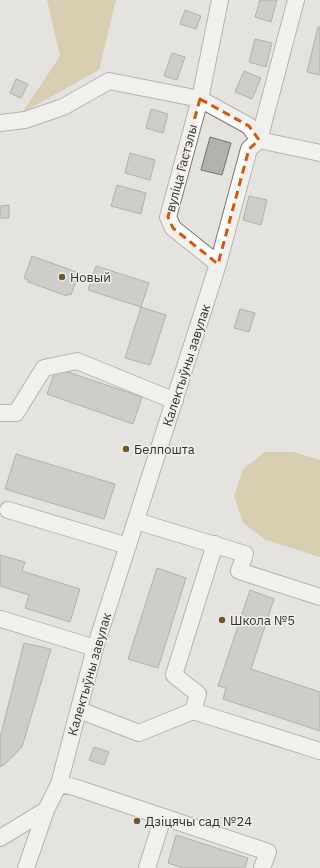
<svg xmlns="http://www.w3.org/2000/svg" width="320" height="868" font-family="'IBM Plex Sans',sans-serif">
<rect width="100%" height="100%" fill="#e5e3df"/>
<path fill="#cab47d" d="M 47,0 L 116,0 L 99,70 L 22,113 L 60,56 Z
M 265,452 L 294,452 L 320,460 L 320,557 L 266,540 L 243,523 L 234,496 L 243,469 Z"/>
<path fill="#b3b1ad" stroke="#75736f" d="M 260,0 L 277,0 L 271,22 L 255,17 Z
M 185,10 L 201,16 L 196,29 L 180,24 Z
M 318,27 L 320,27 L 320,75 L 307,72 Z
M 255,39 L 272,43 L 266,67 L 249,62 Z
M 172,53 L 185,57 L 177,80 L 164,76 Z
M 244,71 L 261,78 L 252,99 L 235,92 Z
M 16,79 L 28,84 L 21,98 L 10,93 Z
M 151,109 L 168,114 L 163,133 L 146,128 Z
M 210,137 L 231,143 L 222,175 L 201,170 Z
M 130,153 L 155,160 L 150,180 L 125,173 Z
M 117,185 L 146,193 L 141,214 L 111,206 Z
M 249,196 L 267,200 L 261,225 L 243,220 Z
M 9,205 L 9,218 L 0,218 L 0,206 Z
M 32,256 L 79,273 L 71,295 L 68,294 L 67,296 L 28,282 L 28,280 L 24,278 Z
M 96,266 L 149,283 L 141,307 L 88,290 Z
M 141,307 L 166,315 L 150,365 L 125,358 Z
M 240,309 L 255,313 L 249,332 L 234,328 Z
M 56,368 L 142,397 L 133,424 L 47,394 Z
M 16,454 L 115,484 L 104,519 L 5,489 Z
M 0,555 L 25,562 L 22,571 L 80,589 L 70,622 L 25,608 L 29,595 L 0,586 Z
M 157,568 L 186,578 L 158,668 L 128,659 Z
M 250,590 L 274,599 L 251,669 L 320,692 L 320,731 L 223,699 L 226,688 L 218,686 Z
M 24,643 L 51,649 L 22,747 L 5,764 L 0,767 L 0,738 Z
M 94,747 L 109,752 L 104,765 L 89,760 Z
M 176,835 L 248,858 L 245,868 L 183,868 L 168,863 Z"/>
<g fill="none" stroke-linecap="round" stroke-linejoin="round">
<defs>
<path id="minor" d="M 0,123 L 25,120 L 63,107 L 109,81 L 200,99 L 249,126 L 259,140
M 259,140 L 320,153
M 218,264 L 173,228 L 168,217 L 200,99 L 220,0
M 0,413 L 16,413 L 44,368 L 77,361 L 175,401
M 8,510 L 128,546
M 136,521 L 245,554 L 239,571 L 320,597
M 1,619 L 95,648
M 79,710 L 139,733 L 193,711 L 198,694 L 174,675 L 215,544
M 193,711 L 320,751
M 59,784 L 74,787 L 268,852 L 262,868
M 0,838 L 46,810
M 26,868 L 46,810 L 59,784 L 95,648 L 218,264 L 249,149 L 259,140 L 296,0
M 147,868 L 163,817"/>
</defs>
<use href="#minor" stroke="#7a7875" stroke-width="18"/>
<use href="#minor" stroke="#fff" stroke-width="16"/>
</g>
<path d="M0 0H320V868H0ZM 200,99 L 249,126 L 259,140 L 249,149 L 218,264 L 173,228 L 168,217 Z" fill="#e5e3df" fill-opacity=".55" fill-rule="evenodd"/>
<path fill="none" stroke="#d6550f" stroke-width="3" stroke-dasharray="8 5" stroke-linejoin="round" d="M 200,99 L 249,126 L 259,140 L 249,149 L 218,264 L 173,228 L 168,217 Z"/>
<g fill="#6c5927" stroke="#f2f0ec" stroke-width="1.5">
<circle cx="62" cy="277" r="4"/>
<circle cx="126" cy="449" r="4"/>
<circle cx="222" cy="620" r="4"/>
<circle cx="137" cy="821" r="4"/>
</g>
<g text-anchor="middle" stroke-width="3" stroke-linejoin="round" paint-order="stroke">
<g font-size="13" fill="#2f2f2d" stroke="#f2f0ec">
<text transform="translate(181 168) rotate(-75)" y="5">вуліца Гастэлы</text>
<text transform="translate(186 365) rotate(-72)" y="5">Калектыўны завулак</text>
<text transform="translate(89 674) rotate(-74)" y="5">Калектыўны завулак</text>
</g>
<g font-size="13" fill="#2f2f2d" stroke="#f2f0ec" text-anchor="start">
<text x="70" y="282">Новый</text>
<text x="134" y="454">Белпошта</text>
<text x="230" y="625">Школа №5</text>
<text x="145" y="826">Дзіцячы сад №24</text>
</g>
</g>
</svg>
